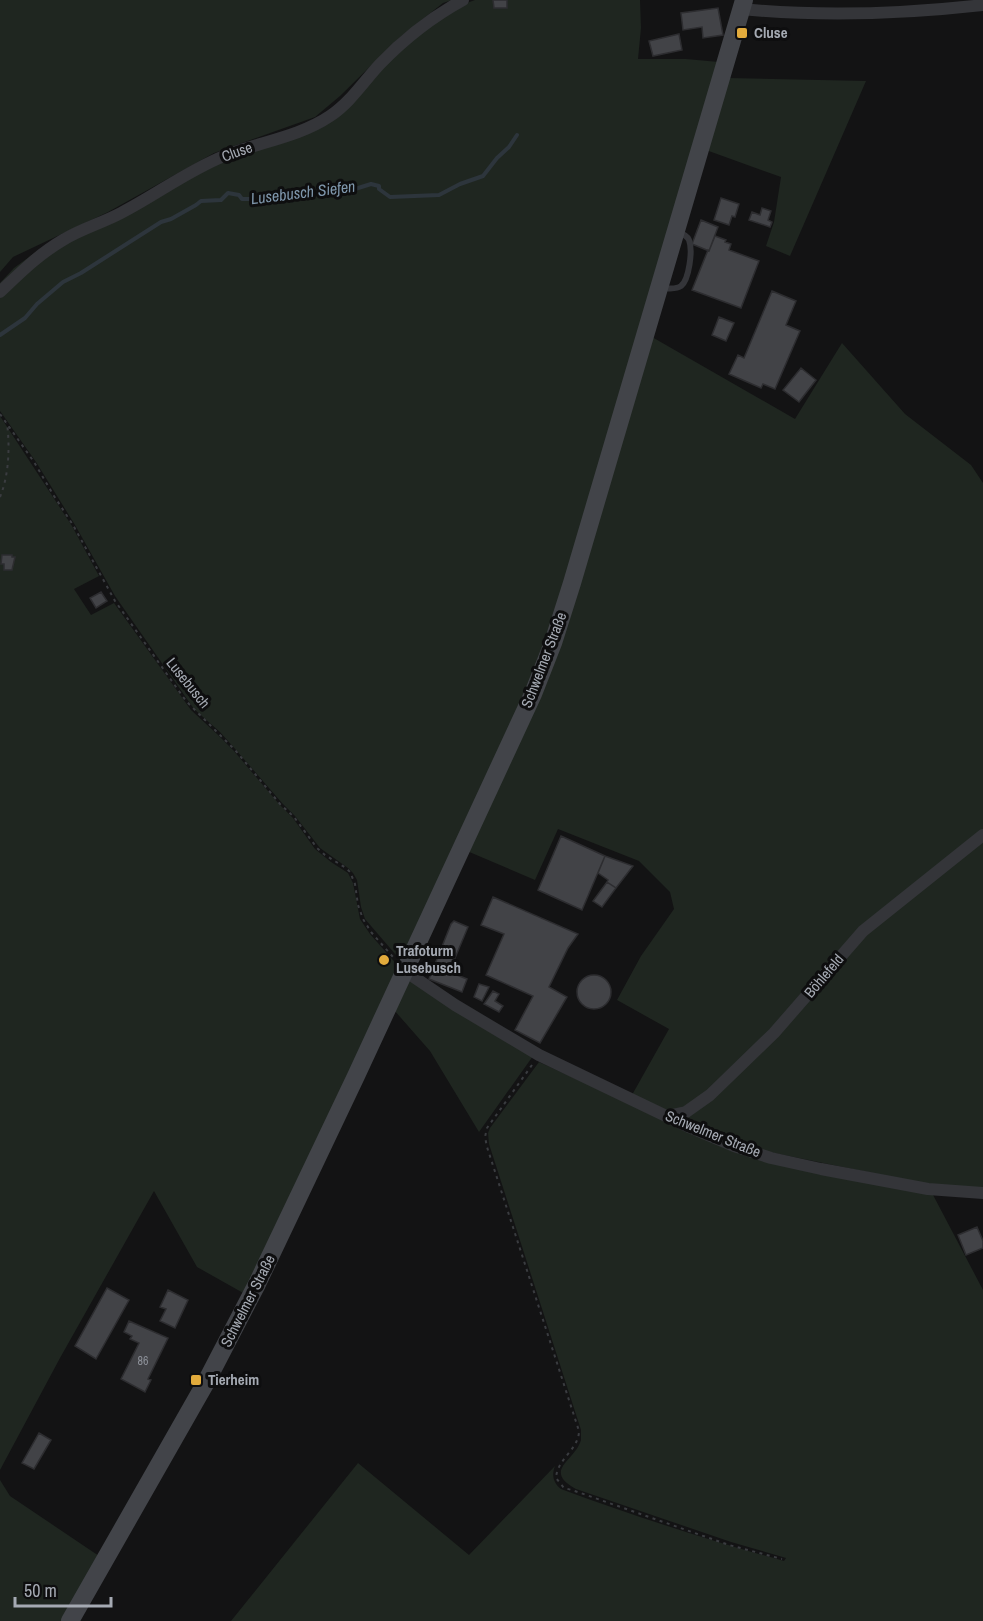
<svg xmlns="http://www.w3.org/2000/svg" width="983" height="1621" font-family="'Archivo Narrow',sans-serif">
<rect width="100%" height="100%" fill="#131314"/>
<path fill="#1f2620" d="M 0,0 L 452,0 L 443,3 L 399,38 L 340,96 L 315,117 L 214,153 L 108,212 L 13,257 L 0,272 Z
M 475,0 L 640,0 L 641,28 L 638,59 L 686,59 L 719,62 L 550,638 L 402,962 L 365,919 L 361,907 L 357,880 L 353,873 L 348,868 L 320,848 L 295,816 L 282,803 L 236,750 L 220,732 L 194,709 L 115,596 L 75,525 L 36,462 L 0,411 L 0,283 L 14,268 L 33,254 L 186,175 L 304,132 L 394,54 L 450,9 Z
M 727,78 L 866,81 L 790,256 L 766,246 L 774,222 L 781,177 L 706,150 Z
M 652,337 L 795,419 L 842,343 L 905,414 L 971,465 L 983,483 L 983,831 L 908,890 L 797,1005 L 697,1102 L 671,1113 L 632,1095 L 669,1029 L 617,1000 L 641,956 L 674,909 L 670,892 L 639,861 L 558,829 L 535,880 L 467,851 L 559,646 Z
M 0,416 L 72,526 L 99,576 L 74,589 L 91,615 L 114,603 L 191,710 L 217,734 L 234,751 L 279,804 L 293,818 L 315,849 L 331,862 L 348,873 L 353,883 L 360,919 L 370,934 L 399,967 L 245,1294 L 197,1267 L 154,1191 L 60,1358 L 0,1470 Z
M 983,835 L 983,1190 L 941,1187 L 759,1150 L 677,1116 L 693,1109 L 850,946 Z
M 407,976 L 533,1056 L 479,1132 L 430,1051 L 394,1010 Z
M 539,1062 L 711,1140 L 932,1193 L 983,1290 L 983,1621 L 231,1621 L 358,1463 L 469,1555 L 555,1466 C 551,1476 554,1483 561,1489 C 634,1516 708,1540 784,1561 L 786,1558 L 731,1542 L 576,1489 C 542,1470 575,1461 581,1440 C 581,1438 581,1433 581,1430 L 489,1144 L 488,1133 L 490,1128 Z
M 0,1480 L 10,1496 L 99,1556 L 63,1621 L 0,1621 Z"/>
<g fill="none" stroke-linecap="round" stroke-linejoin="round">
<path stroke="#2d353c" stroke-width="4" d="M 0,335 L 25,318 L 37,304 L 63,282 L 81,273 L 161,222 L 171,219 L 196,205 L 201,201 L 221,200 L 228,193 L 239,195 L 242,199 L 264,199 L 298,191 L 355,189 L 371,184 L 379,186 L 379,189 L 390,197 L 439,195 L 460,184 L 483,176 L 497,158 L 509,147 L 517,135"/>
</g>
<path fill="#424347" stroke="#2d2d30" stroke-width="1.5" d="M 493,0 L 507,0 L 507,8 L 494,8 Z
M 718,8 L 723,35 L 703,38 L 702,27 L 683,30 L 681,13 Z
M 679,34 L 682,50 L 653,56 L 649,41 Z
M 721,198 L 739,204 L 735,217 L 732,216 L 729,225 L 714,220 Z
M 762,208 L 771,211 L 768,220 L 772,222 L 770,227 L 749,220 L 752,212 L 760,215 Z
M 701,220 L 718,227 L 709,251 L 692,244 Z
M 715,236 L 726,240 L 725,242 L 731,244 L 729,250 L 759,261 L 741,308 L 692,290 L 708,250 L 709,251 Z
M 772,291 L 796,301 L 786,325 L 800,331 L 775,389 L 763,384 L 761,388 L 729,374 L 738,355 L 744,358 Z
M 719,317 L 734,323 L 726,341 L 712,335 Z
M 801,368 L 816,380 L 799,402 L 783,390 Z
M 2,555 L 12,555 L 12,557 L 15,557 L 12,570 L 4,570 L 4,564 L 1,564 Z
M 101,592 L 107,601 L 96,608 L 90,598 Z
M 561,836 L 605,856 L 582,910 L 538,890 Z
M 605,856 L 633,866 L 616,888 L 607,882 L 608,880 L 598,873 Z
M 607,882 L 616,888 L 602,907 L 593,901 Z
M 493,897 L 578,934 L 568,948 L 549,987 L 567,997 L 540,1043 L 515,1030 L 533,996 L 486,975 L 504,934 L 481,925 Z
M 454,921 L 468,927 L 450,970 L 453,971 L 452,973 L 467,979 L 462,992 L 429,979 L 451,924 Z
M577 992a17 17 0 1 1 34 0a17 17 0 1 1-34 0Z
M 479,984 L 489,987 L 482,1001 L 474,997 Z
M 493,991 L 499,994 L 495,1001 L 503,1006 L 499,1012 L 484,1004 Z
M 977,1227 L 983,1241 L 983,1248 L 966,1255 L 958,1235 Z
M 107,1288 L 129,1300 L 96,1359 L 75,1346 Z
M 168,1290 L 188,1300 L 175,1328 L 160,1321 L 166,1309 L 160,1307 Z
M 129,1321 L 168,1338 L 148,1379 L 151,1380 L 145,1392 L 121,1379 L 139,1343 L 130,1339 L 132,1336 L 124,1332 Z
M 39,1433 L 51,1440 L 34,1469 L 22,1463 Z"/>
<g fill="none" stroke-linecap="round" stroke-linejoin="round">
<path stroke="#3a3c40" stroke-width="2" stroke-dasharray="3 4.5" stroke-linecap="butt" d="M 0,414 L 34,462 L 54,496 L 73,525 L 115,601 L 186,701 L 235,750 L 280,804 L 294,817 L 317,848 L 325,855 L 346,868 L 350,872 L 355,884 L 358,905 L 363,919 L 371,932 L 393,957
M 0,497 C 9,475 10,447 7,423
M 532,1065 L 487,1128 L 485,1137 L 487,1147 L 579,1431 C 579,1449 557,1459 556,1478 L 564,1488 L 572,1490 L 729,1545 L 782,1559"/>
<path stroke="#343539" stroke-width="6" d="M 662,288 C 667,288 676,290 681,286 C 689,280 693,250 689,240 C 687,235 682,234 677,232"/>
<path stroke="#343539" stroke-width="12" d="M 741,9 C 821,17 903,14 983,5
M 0,292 C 20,273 39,254 63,240 C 81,229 102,223 121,213 C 156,195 187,171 224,156 C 259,142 299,137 330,116 C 350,103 364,81 380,64 C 405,38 432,17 463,0
M 405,971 L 455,1005 L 539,1055 L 689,1127 L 734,1146 L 771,1158 L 821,1169 L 928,1189 L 983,1193
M 667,1116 L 686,1112 L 710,1095 L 774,1033 L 863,931 L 983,835"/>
<path stroke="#424449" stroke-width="18" d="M 70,1621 L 205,1384 L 257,1284 L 356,1076 L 533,694 L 553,643 L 572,583 L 744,0"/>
</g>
<g fill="#e2ab3c" stroke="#0e0e0f" stroke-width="2">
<rect x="736" y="27" width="12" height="12" rx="3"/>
<circle cx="384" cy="960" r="6"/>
<rect x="190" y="1374" width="12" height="12" rx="3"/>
</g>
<g text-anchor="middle" stroke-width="6" stroke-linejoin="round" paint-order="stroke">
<g font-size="12" fill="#8c9098">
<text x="143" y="1365">86</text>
</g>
<g font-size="15" font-weight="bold" fill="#a5aab3" stroke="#0e0e0f" text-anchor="start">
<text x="754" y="38">Cluse</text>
<text x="396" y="956">Trafoturm<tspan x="396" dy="17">Lusebusch</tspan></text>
<text x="208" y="1385">Tierheim</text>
</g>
<g font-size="15" fill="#a5aab3" stroke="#0e0e0f">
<text transform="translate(237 152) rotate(-20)" y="5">Cluse</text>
<text transform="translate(544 660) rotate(-69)" y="5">Schwelmer Straße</text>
<text transform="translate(188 683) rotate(51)" y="5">Lusebusch</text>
<text transform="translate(824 976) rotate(-50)" y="5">Böhlefeld</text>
<text transform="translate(713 1134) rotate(22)" y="5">Schwelmer Straße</text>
<text transform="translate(248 1301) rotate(-63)" y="5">Schwelmer Straße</text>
</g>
<g font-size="16" font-style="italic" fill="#7f97ac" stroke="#0e0e0f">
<text transform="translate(303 192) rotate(-7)" y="6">Lusebusch Siefen</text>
</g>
</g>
<path d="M15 1597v9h96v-9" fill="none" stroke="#a5aab3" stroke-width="3"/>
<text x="24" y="1597" font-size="18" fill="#a5aab3" stroke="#0e0e0f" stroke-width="4.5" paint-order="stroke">50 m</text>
</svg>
